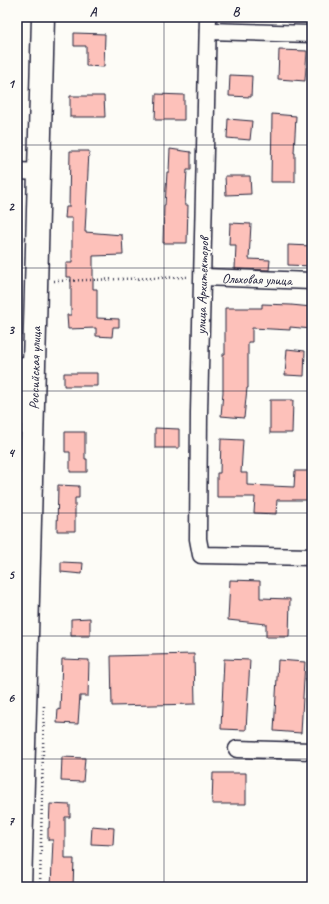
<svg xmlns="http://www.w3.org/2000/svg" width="329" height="904" font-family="Caveat,sans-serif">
<rect width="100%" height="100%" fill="#fdfcf7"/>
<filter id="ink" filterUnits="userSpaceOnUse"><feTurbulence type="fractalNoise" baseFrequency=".025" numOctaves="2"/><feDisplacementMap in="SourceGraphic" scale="8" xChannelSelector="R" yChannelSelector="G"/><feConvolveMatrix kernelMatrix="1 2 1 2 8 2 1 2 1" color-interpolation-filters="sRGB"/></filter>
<g filter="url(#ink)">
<path fill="#fdc1ba" stroke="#22223b" d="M 74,33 L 105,34 L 104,67 L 86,66 L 86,46 L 74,46 Z
M 279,50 L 307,51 L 305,81 L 278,79 Z
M 230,75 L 252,76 L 251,97 L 229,96 Z
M 156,94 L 184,95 L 184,120 L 155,120 Z
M 70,96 L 104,96 L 105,117 L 70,117 Z
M 272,114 L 296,116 L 294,153 L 295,153 L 295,182 L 271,182 Z
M 228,119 L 252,121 L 250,140 L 227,138 Z
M 170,149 L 191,152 L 191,170 L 187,170 L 185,205 L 188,205 L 187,243 L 163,243 L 164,205 L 165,205 L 167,172 L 169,172 Z
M 70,151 L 89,151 L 85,232 L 122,235 L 123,255 L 93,256 L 93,289 L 97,289 L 97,318 L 119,319 L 119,327 L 113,327 L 112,337 L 96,336 L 96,328 L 68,329 L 67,315 L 71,315 L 71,277 L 66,277 L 66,263 L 72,263 L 72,218 L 65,218 L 66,207 L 69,207 Z
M 225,176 L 250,176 L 251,194 L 226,195 Z
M 230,223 L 251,224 L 249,259 L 270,260 L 269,270 L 235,269 L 236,245 L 229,245 Z
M 288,245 L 312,246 L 312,266 L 288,265 Z
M 262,304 L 291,305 L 312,307 L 312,329 L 290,327 L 290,330 L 252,328 L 252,342 L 248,342 L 248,388 L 247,388 L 244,418 L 221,416 L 223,392 L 223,354 L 225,354 L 225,308 L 262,308 Z
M 287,349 L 305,351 L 304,376 L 285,375 Z
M 64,373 L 97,373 L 97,386 L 64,386 Z
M 270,400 L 293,400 L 292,433 L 270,433 Z
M 155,428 L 179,429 L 179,448 L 155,448 Z
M 65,432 L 85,432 L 85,459 L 87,459 L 87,472 L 70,472 L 70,452 L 65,452 Z
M 221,439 L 243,440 L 241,473 L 247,473 L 247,485 L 294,487 L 295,471 L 312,471 L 312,500 L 277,500 L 276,514 L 254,513 L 255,497 L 217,497 L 217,473 L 220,473 Z
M 58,485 L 79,486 L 79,498 L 75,498 L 75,531 L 57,531 Z
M 61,562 L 83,563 L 82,574 L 61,572 Z
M 230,580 L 260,581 L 260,598 L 290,599 L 289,637 L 266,637 L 266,624 L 228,620 Z
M 90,618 L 90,636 L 71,636 L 71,619 Z
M 194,654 L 195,704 L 112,706 L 111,656 Z
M 62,659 L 89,660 L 88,696 L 80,696 L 78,724 L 57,723 L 58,709 L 60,710 Z
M 224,659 L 250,660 L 246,730 L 221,729 Z
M 278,660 L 305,662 L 301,733 L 274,731 Z
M 62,757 L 85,758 L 83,782 L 61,781 Z
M 213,773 L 246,773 L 246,804 L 212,804 Z
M 50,804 L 70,805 L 70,817 L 65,817 L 65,859 L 74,859 L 73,887 L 51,886 L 53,840 L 48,840 L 48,828 L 49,828 Z
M 92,826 L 114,828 L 113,845 L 91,844 Z"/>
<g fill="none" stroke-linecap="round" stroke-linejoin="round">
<defs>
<g id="minor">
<path d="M 208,17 L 199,413 L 198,539 L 201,555 L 312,557"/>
<path d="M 208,31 L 312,34"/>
<path d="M 17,171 L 40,172"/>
<path id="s1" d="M 203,277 L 312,281"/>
<path d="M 237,749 L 312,751"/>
</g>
<g id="secondary">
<path d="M 17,414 L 24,368"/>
<path id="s2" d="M 20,887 C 28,597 37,307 43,17"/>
</g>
</defs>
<use href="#minor" stroke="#22223b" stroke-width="19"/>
<use href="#secondary" stroke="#22223b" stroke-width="25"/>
<path stroke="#22223b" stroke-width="2.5" stroke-dasharray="1 3" stroke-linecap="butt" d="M 17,253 L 19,211
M 54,281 L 189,277
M 40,887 L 44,704"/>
<use href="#minor" stroke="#fdfcf7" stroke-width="16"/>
<use href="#secondary" stroke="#fdfcf7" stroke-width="22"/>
</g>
</g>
<path fill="none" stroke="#22223b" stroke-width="1" stroke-opacity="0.55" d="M 164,17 L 164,887M 17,145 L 312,145M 17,268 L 312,268M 17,391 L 312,391M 17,513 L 312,513M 17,636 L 312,636M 17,759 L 312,759"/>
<g text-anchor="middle" stroke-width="4" stroke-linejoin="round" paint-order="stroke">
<g font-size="14" fill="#22223b" stroke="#fdfcf7">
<text dy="5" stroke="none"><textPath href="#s1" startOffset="54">Ольховая улица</textPath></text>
<text transform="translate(202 286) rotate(-88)" y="5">улица Архитекторов</text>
<text dy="5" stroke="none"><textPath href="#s2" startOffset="519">Российская улица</textPath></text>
</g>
</g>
<rect width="329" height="904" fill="none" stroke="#fdfcf7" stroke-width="44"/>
<rect x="22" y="22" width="285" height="860" fill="none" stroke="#22223b" stroke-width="1.5"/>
<g font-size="13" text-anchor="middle" font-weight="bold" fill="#22223b">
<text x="93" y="16">A</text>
<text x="236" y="16">B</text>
<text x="11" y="88">1</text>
<text x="11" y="211">2</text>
<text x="11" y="334">3</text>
<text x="11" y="457">4</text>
<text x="11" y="579">5</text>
<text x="11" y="702">6</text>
<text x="11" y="825">7</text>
</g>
</svg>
